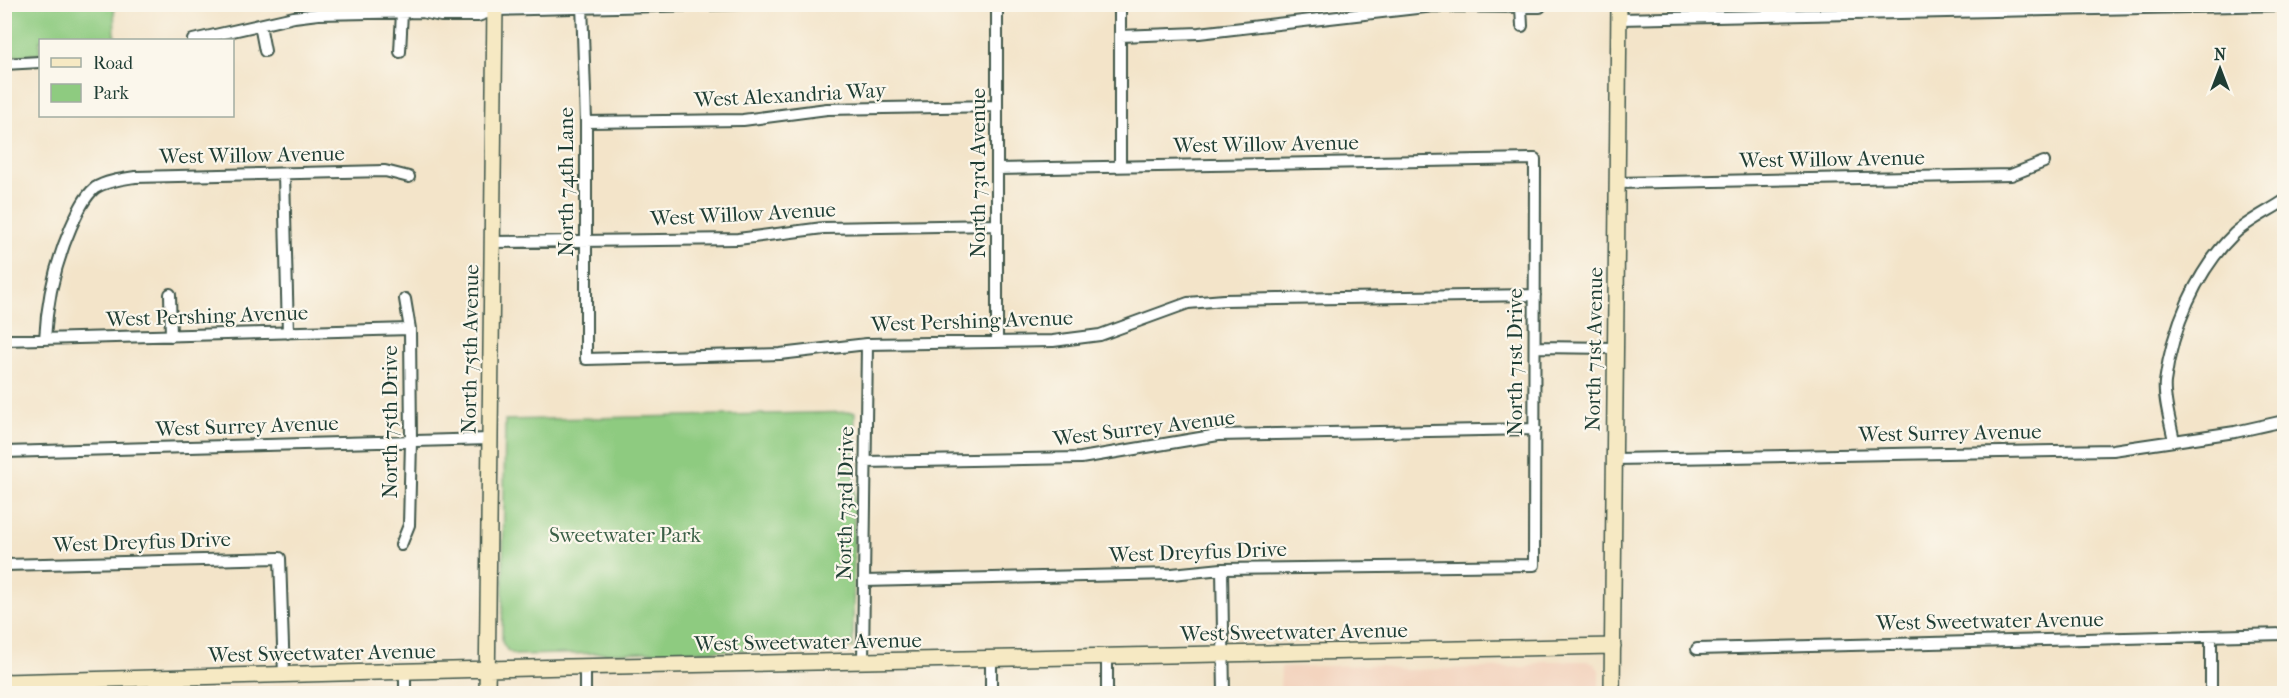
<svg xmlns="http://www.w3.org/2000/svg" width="2289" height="698" font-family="'IM FELL French Canon',serif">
<rect width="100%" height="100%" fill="#fbf7ec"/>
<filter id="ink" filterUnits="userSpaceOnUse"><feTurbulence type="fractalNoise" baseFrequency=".0167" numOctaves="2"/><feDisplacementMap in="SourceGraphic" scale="12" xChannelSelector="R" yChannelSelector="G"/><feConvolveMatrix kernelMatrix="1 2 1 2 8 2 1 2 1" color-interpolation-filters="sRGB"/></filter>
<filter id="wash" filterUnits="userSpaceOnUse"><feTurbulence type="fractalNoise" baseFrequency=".008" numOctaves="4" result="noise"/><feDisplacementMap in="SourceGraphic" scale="24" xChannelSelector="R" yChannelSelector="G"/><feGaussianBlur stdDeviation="1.35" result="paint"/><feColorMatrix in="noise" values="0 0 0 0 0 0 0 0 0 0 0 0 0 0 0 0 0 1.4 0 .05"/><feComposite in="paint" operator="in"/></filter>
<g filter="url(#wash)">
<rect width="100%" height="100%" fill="#f3e4c9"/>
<path fill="#f3d4bf" d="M 1544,661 L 1588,661 L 1594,663 L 1599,670 L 1599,693 L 1280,693 L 1281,667 L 1373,665 L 1406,670 L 1525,667 Z"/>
<path fill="#8ecb80" stroke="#56845a" stroke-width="1.5" d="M 5,4 L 114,5 L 115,40 L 40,40 L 40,54 L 5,57 Z
M 855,412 L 853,648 L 515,655 L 507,650 L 502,642 L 505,420 Z"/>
</g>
<g filter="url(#ink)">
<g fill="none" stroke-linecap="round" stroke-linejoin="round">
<defs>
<path id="street" d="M 582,4 L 586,122 L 586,359 L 780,354 L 867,344 L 1053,341 L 1100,335 L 1188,303 L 1224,300 L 1535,295
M 1521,7 L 1522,26
M 422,12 C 447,2 469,2 495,10 L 742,4
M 1619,19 L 2284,5
M 260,25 L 265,51
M 1120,36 L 1199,33 L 1434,6 L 1540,7 L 1540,4
M 193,40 L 294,17 L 318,14 L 422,12 L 441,16 L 478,16 L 495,10
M 400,52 L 402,12
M 4,64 L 40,62
M 586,122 L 743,120 L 827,109 L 997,106
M 1120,166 L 1120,4
M 284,174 L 288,333
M 1617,183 L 2011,175 L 2044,162
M 492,242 L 738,239 L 823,228 L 997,225
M 170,294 L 171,336
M 45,339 C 47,299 55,264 71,227 C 77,214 84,197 95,188 C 106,181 122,179 135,177 L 385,171 L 409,177
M 4,340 L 410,329
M 997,342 L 997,4
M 1535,347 L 1615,348
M 2174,441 C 2171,424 2163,398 2165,382 C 2172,328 2196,271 2234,234 C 2248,221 2269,211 2284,201
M 4,452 L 490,439
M 1614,459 L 2113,450 L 2235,432 L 2284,421
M 865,462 L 1081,458 L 1218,435 L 1535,429
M 401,545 L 409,525 L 411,441 L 410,329 L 405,299
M 4,565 L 280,558 L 284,675
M 1222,569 L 1224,694
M 864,581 L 1172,574 L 1222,569 L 1534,565 L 1535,159 L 997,169
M 2211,636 L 2211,694
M 1697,649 L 2284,634
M 991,659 L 991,694
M 863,662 L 867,344
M 405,694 L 405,672
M 585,694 L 585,667
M 1107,694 L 1107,657"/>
<path id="secondary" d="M 4,682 L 568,667 L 1613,646
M 487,694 L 495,4
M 1612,694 L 1619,4"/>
</defs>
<use href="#street" stroke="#3f564a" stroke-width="14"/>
<use href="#secondary" stroke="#3f564a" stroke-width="18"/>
<use href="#street" stroke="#fff" stroke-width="10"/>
<use href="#secondary" stroke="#f6e9c3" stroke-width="15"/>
</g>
</g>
<g text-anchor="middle" stroke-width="4.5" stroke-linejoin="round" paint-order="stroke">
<g font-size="21" fill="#1f3d34" stroke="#fbf7ec">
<text transform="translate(790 95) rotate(-3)" y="7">West Alexandria Way</text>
<text transform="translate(1266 144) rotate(-1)" y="7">West Willow Avenue</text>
<text transform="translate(252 155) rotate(-1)" y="7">West Willow Avenue</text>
<text transform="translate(1832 159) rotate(-1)" y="7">West Willow Avenue</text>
<text transform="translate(978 173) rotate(-90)" y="7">North 73rd Avenue</text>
<text transform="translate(566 182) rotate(-90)" y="7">North 74th Lane</text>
<text transform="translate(743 214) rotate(-3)" y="7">West Willow Avenue</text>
<text transform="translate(207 316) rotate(-2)" y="7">West Pershing Avenue</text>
<text transform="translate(972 321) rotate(-2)" y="7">West Pershing Avenue</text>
<text transform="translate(470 349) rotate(-89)" y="7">North 75th Avenue</text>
<text transform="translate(1594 349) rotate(-89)" y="7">North 71st Avenue</text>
<text transform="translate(1515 362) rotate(-90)" y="7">North 71st Drive</text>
<text transform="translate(390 422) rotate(-90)" y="7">North 75th Drive</text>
<text transform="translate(247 426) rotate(-2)" y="7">West Surrey Avenue</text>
<text transform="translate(1144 428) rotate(-7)" y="7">West Surrey Avenue</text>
<text transform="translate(1950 433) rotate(-1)" y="7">West Surrey Avenue</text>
<text transform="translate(845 503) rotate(-89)" y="7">North 73rd Drive</text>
<text transform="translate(142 542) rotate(-2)" y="7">West Dreyfus Drive</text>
<text transform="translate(1198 552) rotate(-2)" y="7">West Dreyfus Drive</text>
<text transform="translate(1990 621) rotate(-1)" y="7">West Sweetwater Avenue</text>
<text transform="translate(1294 632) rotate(-1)" y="7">West Sweetwater Avenue</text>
<text transform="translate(808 642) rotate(-1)" y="7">West Sweetwater Avenue</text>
<text transform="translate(322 653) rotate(-1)" y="7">West Sweetwater Avenue</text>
</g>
<g font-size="21" fill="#3b6047" stroke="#fbf7ec">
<text x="625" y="542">Sweetwater Park</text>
</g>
</g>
<rect width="2289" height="698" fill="none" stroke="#fbf7ec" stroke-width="24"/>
<rect x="39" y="39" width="195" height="78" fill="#fbf7ec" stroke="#a3ada2" stroke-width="1.5"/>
<rect x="51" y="58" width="30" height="9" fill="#f6e9c3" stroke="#a3ada2" stroke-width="1.5"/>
<text x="93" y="69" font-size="18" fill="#1f3d34">Road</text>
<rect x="51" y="84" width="30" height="18" fill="#8ecb80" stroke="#a3ada2" stroke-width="1.5"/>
<text x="93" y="99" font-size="18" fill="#1f3d34">Park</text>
<g transform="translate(2220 69)" stroke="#fbf7ec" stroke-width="4.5" paint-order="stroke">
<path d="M0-4.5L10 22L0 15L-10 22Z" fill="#1f3d34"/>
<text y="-9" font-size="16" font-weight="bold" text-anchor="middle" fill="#1f3d34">N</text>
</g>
</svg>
